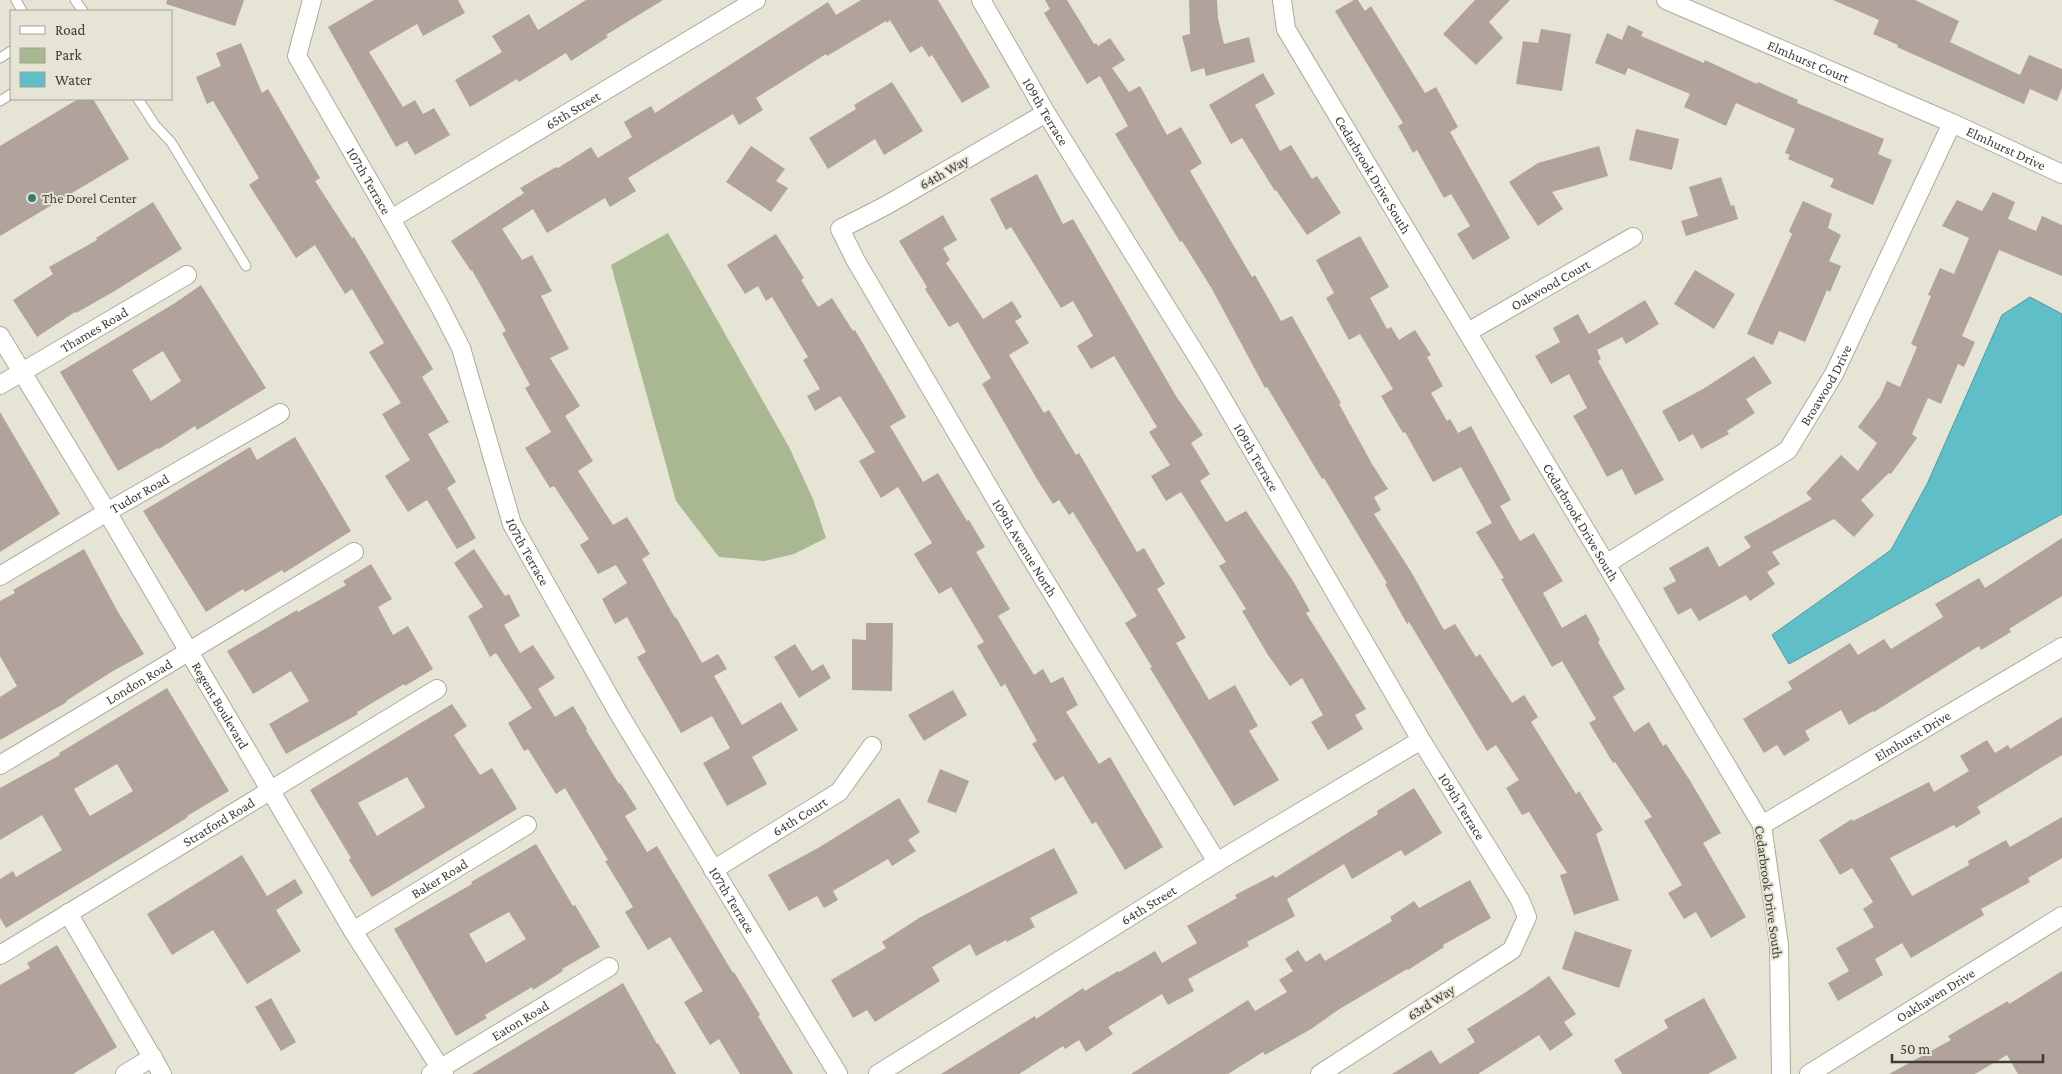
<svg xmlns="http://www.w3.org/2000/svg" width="2062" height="1074" font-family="'Crimson Pro',serif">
<rect width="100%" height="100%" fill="#e6e4d4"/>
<path fill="#a9b891" d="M 668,233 L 789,447 L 813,499 L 826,538 L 794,554 L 764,561 L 719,557 L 676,501 L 611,265 Z"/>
<path fill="#60bec9" stroke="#56979d" d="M 2030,297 L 2062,314 L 2062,514 L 1789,664 L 1772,635 L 1891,550 L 1927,484 L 2002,315 Z"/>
<path fill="#b2a29c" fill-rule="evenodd" d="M 167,0 L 244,0 L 235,26 L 166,4 Z
M 374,0 L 458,0 L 465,13 L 423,36 L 417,24 L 369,52 L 403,107 L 415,100 L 423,114 L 434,108 L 450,135 L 415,155 L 407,141 L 396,147 L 328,27 Z
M 586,0 L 663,0 L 606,35 L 608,37 L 571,61 L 566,53 L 519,82 L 517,79 L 470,107 L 455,80 L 502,52 L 492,36 L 529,14 L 538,30 Z
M 861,0 L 938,0 L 990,87 L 962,103 L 932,55 L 929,57 L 922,46 L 910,53 L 890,20 L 887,23 L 886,21 L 827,56 L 826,54 L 756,98 L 763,110 L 739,125 L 733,114 L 628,178 L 636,191 L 610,207 L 605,198 L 547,233 L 533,209 L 502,229 L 522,260 L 532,255 L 552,291 L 541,296 L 569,349 L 550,358 L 580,406 L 565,416 L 593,461 L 578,471 L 613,525 L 627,517 L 650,554 L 642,559 L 675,618 L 676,617 L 702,663 L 718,654 L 727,669 L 714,676 L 742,725 L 781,702 L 798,730 L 752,757 L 767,784 L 727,806 L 703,763 L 730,748 L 712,716 L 681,733 L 637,657 L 646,652 L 627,617 L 615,624 L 602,599 L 627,583 L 616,565 L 598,574 L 580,545 L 589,539 L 554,486 L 550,488 L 525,448 L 551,432 L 525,388 L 530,385 L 502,333 L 506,331 L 472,270 L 471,271 L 451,241 L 524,193 L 520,188 L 556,167 L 558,168 L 591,147 L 598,158 L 632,137 L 624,122 L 651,106 L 655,113 L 828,2 L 836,15 Z
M 1045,0 L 1067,0 L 1094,44 L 1096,43 L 1098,46 L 1110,38 L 1125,60 L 1112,68 L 1129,92 L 1140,86 L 1167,135 L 1181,127 L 1202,163 L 1190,171 L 1252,277 L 1255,275 L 1281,321 L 1292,316 L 1341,403 L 1339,404 L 1372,464 L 1388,489 L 1374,497 L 1381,510 L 1374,514 L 1410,570 L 1444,630 L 1455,624 L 1476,657 L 1480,654 L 1512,703 L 1524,695 L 1538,717 L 1531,722 L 1576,794 L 1579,791 L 1603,830 L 1596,834 L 1619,900 L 1574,915 L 1560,875 L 1567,873 L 1529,812 L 1522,815 L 1506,788 L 1519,780 L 1496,745 L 1487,751 L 1409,622 L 1407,624 L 1385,584 L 1387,583 L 1324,478 L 1322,479 L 1267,387 L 1265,388 L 1212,289 L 1182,241 L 1180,242 L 1115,134 L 1128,126 L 1100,76 L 1087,84 L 1044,13 L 1050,9 Z
M 1189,0 L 1217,0 L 1218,18 L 1224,44 L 1249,37 L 1255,62 L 1206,76 L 1204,68 L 1191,72 L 1182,36 L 1190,34 Z
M 1354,0 L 1358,0 L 1365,11 L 1371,6 L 1425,93 L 1436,87 L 1458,127 L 1450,132 L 1510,238 L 1473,260 L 1457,234 L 1470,226 L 1451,194 L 1444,198 L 1417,150 L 1413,153 L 1398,126 L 1403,123 L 1335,11 Z
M 1475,0 L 1510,0 L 1489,22 L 1503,38 L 1476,65 L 1443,34 Z
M 1833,0 L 1915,0 L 1959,21 L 1950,42 L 2020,75 L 2029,55 L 2062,69 L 2062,88 L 2057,101 L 2030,89 L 2024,104 L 1897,47 L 1898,45 L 1873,34 L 1879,20 Z
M 1628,25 L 1643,32 L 1641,36 L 1704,63 L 1705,60 L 1757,84 L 1758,82 L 1798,100 L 1797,103 L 1884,139 L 1878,154 L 1892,160 L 1873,205 L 1830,187 L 1834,179 L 1788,159 L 1790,155 L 1785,153 L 1795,129 L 1736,103 L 1726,126 L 1684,107 L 1690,94 L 1628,68 L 1625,75 L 1595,63 L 1607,33 L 1622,40 Z
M 1541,29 L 1571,34 L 1562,91 L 1516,84 L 1523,41 L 1538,43 Z
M 241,43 L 262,93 L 268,89 L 320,178 L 315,181 L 352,238 L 354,237 L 433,369 L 422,377 L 449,422 L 428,434 L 456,482 L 447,488 L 476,538 L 457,549 L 427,500 L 408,512 L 385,476 L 410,460 L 382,414 L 401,403 L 369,352 L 384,343 L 352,289 L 345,294 L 315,245 L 296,258 L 249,185 L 259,178 L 213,101 L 207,104 L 196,77 L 221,66 L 216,53 Z
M 1263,73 L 1275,94 L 1255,105 L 1280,151 L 1291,145 L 1312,179 L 1317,176 L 1341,213 L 1307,235 L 1276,190 L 1275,191 L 1242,138 L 1231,144 L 1209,105 Z
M 892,82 L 923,131 L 884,155 L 875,139 L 828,169 L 809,138 L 856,109 L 854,105 Z
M 78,99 L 93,99 L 129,159 L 0,236 L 0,146 Z
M 1636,129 L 1679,139 L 1672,170 L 1629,160 Z
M 751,146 L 785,169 L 776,181 L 788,188 L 771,212 L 726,182 Z
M 1599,146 L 1608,176 L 1552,192 L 1563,209 L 1538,226 L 1509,182 L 1538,163 Z
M 1037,174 L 1063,224 L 1073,219 L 1176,396 L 1203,435 L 1191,443 L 1210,474 L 1200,481 L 1226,522 L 1246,511 L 1293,581 L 1310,611 L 1306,613 L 1366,709 L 1355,715 L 1363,729 L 1328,750 L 1311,722 L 1323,715 L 1302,678 L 1290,686 L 1268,655 L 1242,611 L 1246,609 L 1219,566 L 1226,562 L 1181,492 L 1166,501 L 1151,476 L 1170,465 L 1149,432 L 1157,427 L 1114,356 L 1091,369 L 1077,346 L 1093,336 L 1073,301 L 1061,308 L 1011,227 L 1006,230 L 990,199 Z
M 1721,177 L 1731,206 L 1734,205 L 1738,219 L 1686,236 L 1681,221 L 1698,216 L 1689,187 Z
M 1993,192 L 2015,202 L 2008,219 L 2036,231 L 2042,216 L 2062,225 L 2062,276 L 1999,250 L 1962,336 L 1975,342 L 1964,367 L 1958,364 L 1941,404 L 1928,398 L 1912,434 L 1917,438 L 1891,474 L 1889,473 L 1861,500 L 1874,515 L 1854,537 L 1834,519 L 1772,552 L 1780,564 L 1767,572 L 1775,584 L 1750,601 L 1746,595 L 1699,621 L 1691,608 L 1678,615 L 1663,588 L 1676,581 L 1669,568 L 1708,546 L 1719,567 L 1751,547 L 1744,537 L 1812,499 L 1806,493 L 1841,455 L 1858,471 L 1877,443 L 1858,427 L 1880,397 L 1887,381 L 1900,387 L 1917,347 L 1911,344 L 1931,296 L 1928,295 L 1940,268 L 1954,274 L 1969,238 L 1942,226 L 1957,200 L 1982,211 Z
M 1803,201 L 1832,214 L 1828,228 L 1841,235 L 1829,261 L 1841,266 L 1830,292 L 1827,290 L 1805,342 L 1779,331 L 1773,345 L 1747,334 L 1792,234 L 1789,231 Z
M 153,202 L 182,249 L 113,292 L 76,313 L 75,312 L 37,337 L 13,300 L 53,274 L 49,267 L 97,240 L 96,238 Z
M 943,215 L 957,240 L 943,248 L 950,260 L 946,263 L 983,319 L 1012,301 L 1022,317 L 1015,321 L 1029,343 L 1009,355 L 1044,413 L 1049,410 L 1076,455 L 1079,453 L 1137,552 L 1144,548 L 1165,584 L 1157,589 L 1186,638 L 1176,643 L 1209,700 L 1235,685 L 1258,726 L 1249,731 L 1279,780 L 1234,806 L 1150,668 L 1152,667 L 1125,623 L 1137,616 L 1073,512 L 1069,515 L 1059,500 L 1053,504 L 1037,479 L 982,384 L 991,378 L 958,322 L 949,327 L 925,289 L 927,287 L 899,241 Z
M 776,234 L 804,278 L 801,280 L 818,307 L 832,298 L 853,331 L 855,330 L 906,417 L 890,426 L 923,482 L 938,473 L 967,521 L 969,520 L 985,547 L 976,552 L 1010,609 L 998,616 L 1034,675 L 1043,669 L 1051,683 L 1063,677 L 1078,705 L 1066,712 L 1099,764 L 1110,757 L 1163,847 L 1125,870 L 1096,822 L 1092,824 L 1063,776 L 1055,781 L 1032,744 L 1037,741 L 1005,684 L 1001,687 L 977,646 L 984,642 L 951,587 L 939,594 L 914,554 L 932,543 L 898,487 L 881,498 L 859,461 L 875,452 L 840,396 L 815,411 L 807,396 L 820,389 L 803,360 L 808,357 L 772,297 L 766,301 L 758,286 L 745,294 L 727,265 Z
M 1360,236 L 1389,287 L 1370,298 L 1387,329 L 1391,327 L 1399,340 L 1415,330 L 1431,355 L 1427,357 L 1443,386 L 1431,393 L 1447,421 L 1450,419 L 1458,433 L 1471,426 L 1511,500 L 1500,506 L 1520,541 L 1534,533 L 1563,581 L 1543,593 L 1562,628 L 1586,614 L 1600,640 L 1598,642 L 1625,689 L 1613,697 L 1634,732 L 1649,722 L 1663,746 L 1666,744 L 1689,779 L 1721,833 L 1703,843 L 1746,917 L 1711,938 L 1696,912 L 1684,919 L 1668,893 L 1682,885 L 1644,821 L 1652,817 L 1615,762 L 1613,763 L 1589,723 L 1596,719 L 1562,661 L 1552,667 L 1501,579 L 1504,578 L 1476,532 L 1492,523 L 1461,467 L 1433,482 L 1405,432 L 1403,433 L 1381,396 L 1393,389 L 1360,334 L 1349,340 L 1326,298 L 1334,293 L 1316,260 Z
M 1695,270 L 1735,294 L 1714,329 L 1674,304 Z
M 201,285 L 266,388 L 197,430 L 195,426 L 159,449 L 158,448 L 118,471 L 60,372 L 175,303 ZM 163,351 L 181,381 L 151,401 L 132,370 Z
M 1645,300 L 1659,324 L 1626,344 L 1622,337 L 1597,350 L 1601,359 L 1598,361 L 1664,480 L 1635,495 L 1622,469 L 1607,477 L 1588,442 L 1573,416 L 1587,408 L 1569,374 L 1551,384 L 1535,356 L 1560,342 L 1553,328 L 1578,314 L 1589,334 Z
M 1754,356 L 1772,383 L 1746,399 L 1755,413 L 1727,431 L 1729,434 L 1701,449 L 1693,434 L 1679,442 L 1662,411 L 1703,389 Z
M 0,412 L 60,514 L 0,552 Z
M 295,437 L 351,531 L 284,573 L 282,570 L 245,592 L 243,589 L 206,612 L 143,511 L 250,447 L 257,460 Z
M 2062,538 L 2062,596 L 2009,629 L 2011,632 L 1981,650 L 1979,646 L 1874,712 L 1873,711 L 1849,725 L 1841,710 L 1805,731 L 1810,740 L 1784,756 L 1777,745 L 1764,753 L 1743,719 L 1792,689 L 1788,682 L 1850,643 L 1858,655 L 1884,639 L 1891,649 L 1943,617 L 1935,604 L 1979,578 L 1985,588 Z
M 84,549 L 118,612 L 144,654 L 113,671 L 66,701 L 67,702 L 0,740 L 0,697 L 17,686 L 0,656 L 0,601 L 15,593 L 13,590 Z
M 474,549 L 505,596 L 509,594 L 520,616 L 504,625 L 520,653 L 533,645 L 555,678 L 538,689 L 555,717 L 573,706 L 587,729 L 586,730 L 619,784 L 620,783 L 637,809 L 625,816 L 647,852 L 657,846 L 733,973 L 734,972 L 760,1015 L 758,1016 L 793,1074 L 740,1074 L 719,1039 L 710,1045 L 684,1002 L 703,991 L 670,937 L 648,950 L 625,912 L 633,907 L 605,861 L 608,860 L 565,788 L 556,794 L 528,749 L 524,751 L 508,723 L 532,708 L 496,653 L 490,657 L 468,616 L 483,607 L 454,563 Z
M 371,564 L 392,599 L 378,607 L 393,635 L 408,626 L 433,669 L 405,686 L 404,684 L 357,712 L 358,714 L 342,723 L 286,754 L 269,724 L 309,701 L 291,671 L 253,694 L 227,651 L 297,610 L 298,612 L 346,585 L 343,581 Z
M 866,623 L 893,623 L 892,691 L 852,690 L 852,639 L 866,640 Z
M 795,644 L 812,671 L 823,664 L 831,678 L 799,698 L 774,657 Z
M 167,688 L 229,791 L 187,816 L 188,817 L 161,834 L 6,928 L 0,918 L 0,879 L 13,871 L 16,877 L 62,850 L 42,815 L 0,840 L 0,788 L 60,755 L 59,753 ZM 117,764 L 133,791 L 90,816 L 74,789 Z
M 953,690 L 967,715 L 924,741 L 908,715 Z
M 452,704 L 467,726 L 454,735 L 480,775 L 492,768 L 517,809 L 372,897 L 349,860 L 351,858 L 310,790 ZM 407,777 L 425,807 L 377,836 L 358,803 Z
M 2062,717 L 2062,755 L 1977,807 L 1981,813 L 1956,828 L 1954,825 L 1890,858 L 1912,896 L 1969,865 L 1968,861 L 2006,840 L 2010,847 L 2062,817 L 2062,858 L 2028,878 L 2030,882 L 1981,909 L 1984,915 L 1911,958 L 1902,943 L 1875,959 L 1883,975 L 1838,1001 L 1828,983 L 1849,971 L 1836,948 L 1874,927 L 1863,909 L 1873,902 L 1852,868 L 1840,875 L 1819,840 L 1852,819 L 1853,821 L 1929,782 L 1934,792 L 1969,771 L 1960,756 L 1987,740 L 1995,753 L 2008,745 L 2010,749 Z
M 940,769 L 969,781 L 956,813 L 927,802 Z
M 1414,788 L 1442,833 L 1405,856 L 1401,850 L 1352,879 L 1344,864 L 1287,899 L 1295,916 L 1247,942 L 1249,946 L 1188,979 L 1194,991 L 1168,1005 L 1162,994 L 1108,1027 L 1113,1034 L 1086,1052 L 1079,1040 L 1065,1049 L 1063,1046 L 1019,1074 L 941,1074 L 1035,1016 L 1036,1019 L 1083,988 L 1085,991 L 1118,971 L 1119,972 L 1155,951 L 1162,963 L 1197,943 L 1187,926 L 1237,898 L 1235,895 L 1274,875 L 1275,878 L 1378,814 L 1377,811 Z
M 899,798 L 920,832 L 908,840 L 916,851 L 892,866 L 888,859 L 833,891 L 838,900 L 824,908 L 817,896 L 789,911 L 768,875 L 818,848 Z
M 536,844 L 573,906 L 575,905 L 600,947 L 562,969 L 563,971 L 533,990 L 532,987 L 485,1015 L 487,1018 L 456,1036 L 394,929 L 472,884 L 471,882 ZM 509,912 L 526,939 L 486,963 L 469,934 Z
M 1054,848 L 1078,893 L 1030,918 L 1035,927 L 1007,942 L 1006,940 L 976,956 L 970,944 L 932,967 L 940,981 L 875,1022 L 867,1010 L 853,1018 L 831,980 L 886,948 L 882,942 L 919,918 Z
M 242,855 L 267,896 L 295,879 L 303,893 L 276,910 L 301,951 L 247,984 L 213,930 L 172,955 L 147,914 Z
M 1470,880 L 1491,918 L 1443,945 L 1444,947 L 1408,970 L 1407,969 L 1338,1010 L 1311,1029 L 1265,1055 L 1263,1052 L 1228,1074 L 1131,1074 L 1248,1000 L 1255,1011 L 1287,992 L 1279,980 L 1293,971 L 1285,959 L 1298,950 L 1306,962 L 1320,953 L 1325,961 L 1392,921 L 1390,917 L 1414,901 L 1419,908 Z
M 1575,931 L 1632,950 L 1619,988 L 1562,969 Z
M 57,945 L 117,1047 L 73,1074 L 0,1074 L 0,985 L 30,968 L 27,963 Z
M 2062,971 L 2062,1074 L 2018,1074 L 2007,1055 L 1975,1074 L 1889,1074 L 1951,1040 L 1948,1036 L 1975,1020 L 2008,1001 L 2009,1004 Z
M 1549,976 L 1576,1014 L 1564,1022 L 1573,1035 L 1550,1051 L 1539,1035 L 1478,1074 L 1392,1074 L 1431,1050 L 1440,1064 L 1475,1042 L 1467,1029 L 1526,992 Z
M 623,983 L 657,1044 L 658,1043 L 676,1074 L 472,1074 Z
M 271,998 L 296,1042 L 281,1051 L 255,1007 Z
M 1704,998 L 1737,1058 L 1708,1074 L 1622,1074 L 1614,1060 L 1668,1028 L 1664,1020 Z"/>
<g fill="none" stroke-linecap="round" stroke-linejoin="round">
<defs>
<path id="lane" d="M 16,0 L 22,11
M 75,0 L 83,11
M 0,58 L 11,51
M 138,99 L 155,125 L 171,142 L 246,266
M 0,101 L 11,94"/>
<g id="street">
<path id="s1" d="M 312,0 L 297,56 L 391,219 L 439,305 L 461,348 L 512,524 L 619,714 L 838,1074"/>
<path id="s2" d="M 981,0 L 1046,113 L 1208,374 L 1421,740 L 1520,900 L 1527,917 L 1512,950 L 1320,1074"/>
<path id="s3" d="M 1282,0 L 1286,29 L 1762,825 L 1779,945 L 1781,1074"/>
<path id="s4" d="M 1666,0 L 1952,123 L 2062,174"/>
<path id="s5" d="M 1046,113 L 885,206 L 840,229 L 856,261 L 1012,527 L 1217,862"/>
<path id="s6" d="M 391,219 L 756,0"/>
<path id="s7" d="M 1468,332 L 1633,237"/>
<path id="s8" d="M 0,336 L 107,512 L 353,931 L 444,1074"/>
<path id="s9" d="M 0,385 L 187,275"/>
<path id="s10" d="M 1606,564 L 1788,450 L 1834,374 L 1952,123"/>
<path id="s11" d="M 0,576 L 107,512 L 280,413"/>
<path id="s12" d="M 0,765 L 354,552"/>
<path id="s13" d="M 1762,825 L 2062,647"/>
<path id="s14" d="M 713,870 L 839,792 L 872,746"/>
<path d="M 68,913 L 162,1074"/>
<path id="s15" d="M 353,931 L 527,825"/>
<path id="s16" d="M 0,955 L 437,689"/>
<path d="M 125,1074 L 153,1057"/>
<path id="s17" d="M 431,1074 L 609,967"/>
<path id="s18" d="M 878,1074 L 1217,862 L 1421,740"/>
<path id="s19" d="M 1809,1074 L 2062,916"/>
</g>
</defs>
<use href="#lane" stroke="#adab9c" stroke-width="11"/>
<use href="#street" stroke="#adab9c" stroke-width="20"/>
<use href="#lane" stroke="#fff" stroke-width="9"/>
<use href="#street" stroke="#fff" stroke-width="18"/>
</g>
<circle fill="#357c75" stroke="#e6e4d4" stroke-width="2" cx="32" cy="198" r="5"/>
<g text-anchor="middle" stroke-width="4" stroke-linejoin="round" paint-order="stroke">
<g font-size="14" fill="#3e3d37" stroke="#e6e4d4">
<text dy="5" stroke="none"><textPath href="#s4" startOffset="155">Elmhurst Court</textPath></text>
<text dy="5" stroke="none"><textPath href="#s6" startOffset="212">65th Street</textPath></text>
<text dy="5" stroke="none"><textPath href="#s2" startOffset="129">109th Terrace</textPath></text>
<text dy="5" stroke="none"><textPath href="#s4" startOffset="371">Elmhurst Drive</textPath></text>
<text transform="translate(944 172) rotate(-30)" y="5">64th Way</text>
<text dy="5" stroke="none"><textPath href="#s3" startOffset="199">Cedarbrook Drive South</textPath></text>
<text dy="5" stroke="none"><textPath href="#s1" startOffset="202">107th Terrace</textPath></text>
<text dy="5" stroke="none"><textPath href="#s7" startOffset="95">Oakwood Court</textPath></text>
<text dy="5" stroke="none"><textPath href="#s9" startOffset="109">Thames Road</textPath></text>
<text dy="5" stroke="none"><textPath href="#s10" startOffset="290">Broawood Drive</textPath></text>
<text dy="5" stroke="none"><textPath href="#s2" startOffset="534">109th Terrace</textPath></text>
<text dy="5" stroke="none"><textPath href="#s11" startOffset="162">Tudor Road</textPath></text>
<text dy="5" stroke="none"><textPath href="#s3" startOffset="604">Cedarbrook Drive South</textPath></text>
<text dy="5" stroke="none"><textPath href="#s5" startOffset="605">109th Avenue North</textPath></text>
<text dy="5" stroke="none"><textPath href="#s1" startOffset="608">107th Terrace</textPath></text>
<text dy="5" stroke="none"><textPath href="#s12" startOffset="162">London Road</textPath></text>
<text dy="5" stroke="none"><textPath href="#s8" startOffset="430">Regent Boulevard</textPath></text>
<text dy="5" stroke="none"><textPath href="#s13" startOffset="175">Elmhurst Drive</textPath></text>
<text dy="5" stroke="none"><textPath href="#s2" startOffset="939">109th Terrace</textPath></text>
<text dy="5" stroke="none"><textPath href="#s14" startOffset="102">64th Court</textPath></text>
<text dy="5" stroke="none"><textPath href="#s16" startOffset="256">Stratford Road</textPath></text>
<text dy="5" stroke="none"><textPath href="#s15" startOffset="101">Baker Road</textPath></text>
<text transform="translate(1769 892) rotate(82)" y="5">Cedarbrook Drive South</text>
<text dy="5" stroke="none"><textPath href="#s1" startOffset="1012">107th Terrace</textPath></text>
<text dy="5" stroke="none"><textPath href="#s18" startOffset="319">64th Street</textPath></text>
<text dy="5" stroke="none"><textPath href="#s19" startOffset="149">Oakhaven Drive</textPath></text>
<text transform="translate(1431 1002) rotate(-33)" y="5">63rd Way</text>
<text dy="5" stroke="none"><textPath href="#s17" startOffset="104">Eaton Road</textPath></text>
</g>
<g font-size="14" fill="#3e3d37" stroke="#e6e4d4" text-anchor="start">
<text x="42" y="203">The Dorel Center</text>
</g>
</g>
<rect x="10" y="10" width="162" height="90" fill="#e6e4d4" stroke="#a3a195"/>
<rect x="20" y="26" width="25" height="8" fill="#ffffff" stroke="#a3a195"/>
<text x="55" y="35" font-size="15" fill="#3e3d37">Road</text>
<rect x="20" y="48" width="25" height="15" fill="#a9b891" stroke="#a3a195"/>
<text x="55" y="60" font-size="15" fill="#3e3d37">Park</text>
<rect x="20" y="72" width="25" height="15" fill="#60bec9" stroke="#a3a195"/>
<text x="55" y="85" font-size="15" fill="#3e3d37">Water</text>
<path d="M1892 1054v8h151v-8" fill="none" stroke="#3e3d37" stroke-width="2.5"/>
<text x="1900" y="1054" font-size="15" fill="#3e3d37" stroke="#e6e4d4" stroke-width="4" paint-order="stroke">50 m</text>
</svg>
